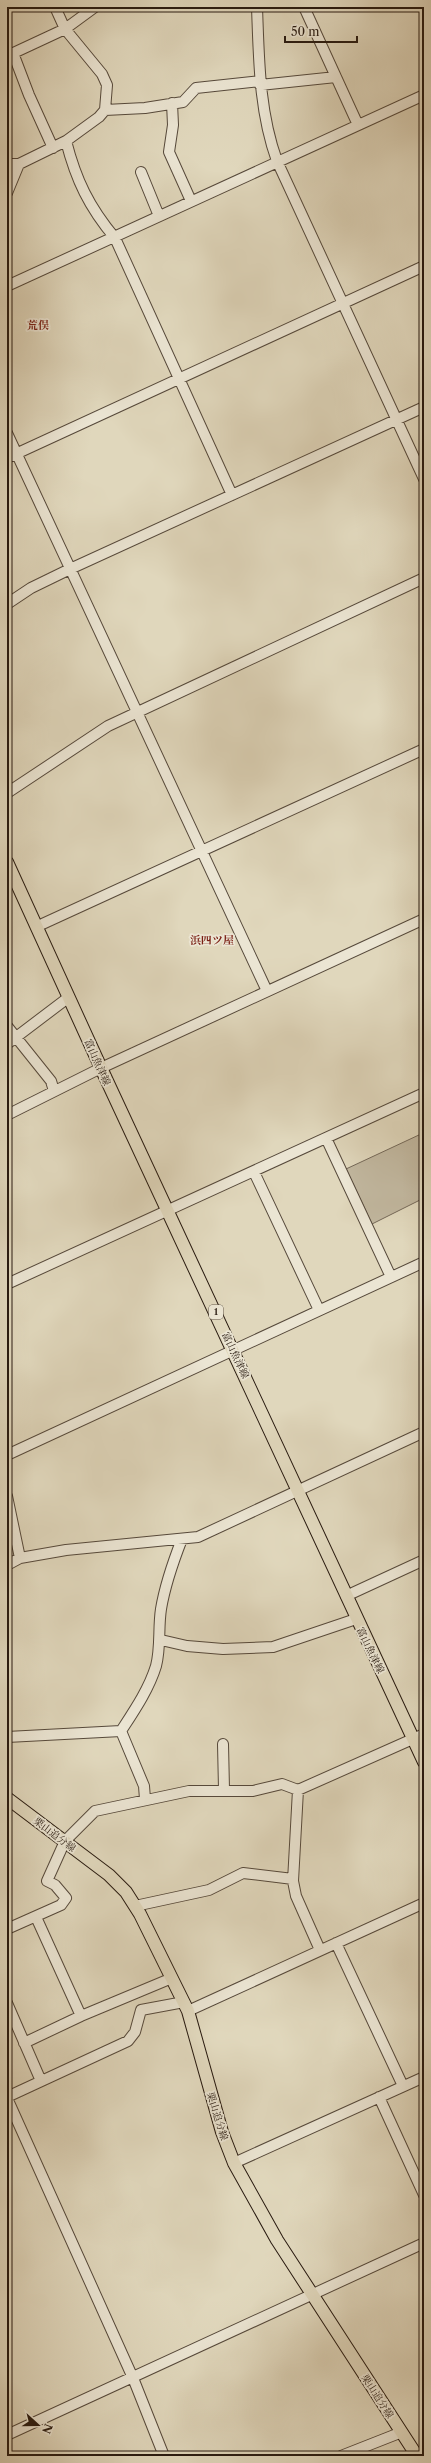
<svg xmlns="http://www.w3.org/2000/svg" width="431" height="2463" font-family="'Libre Caslon Text','Noto Serif JP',serif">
<rect width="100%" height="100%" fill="#e0d7bc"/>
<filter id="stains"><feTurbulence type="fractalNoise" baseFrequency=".005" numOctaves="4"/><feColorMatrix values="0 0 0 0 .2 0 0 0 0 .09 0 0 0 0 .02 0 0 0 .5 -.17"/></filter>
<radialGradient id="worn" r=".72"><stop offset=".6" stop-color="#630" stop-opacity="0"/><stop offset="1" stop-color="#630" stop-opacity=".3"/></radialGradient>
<path fill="#c1b79f" stroke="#746858" d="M 421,1134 L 424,1141 L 424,1198 L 372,1224 L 346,1169 Z"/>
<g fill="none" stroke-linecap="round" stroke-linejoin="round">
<defs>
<path id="minor" d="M 257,7 C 259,60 259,111 277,161 L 424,479
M 304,7 L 358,125
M 13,53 L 29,95 L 53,148
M 7,56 L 65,29 L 95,7
M 260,85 L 336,77
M 172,103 L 173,125 L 169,152 L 191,201
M 105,110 L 145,108 L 183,102 L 196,88 L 260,81
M 66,141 C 76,180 89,207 115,238 L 232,495
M 7,164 L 19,164
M 141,172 L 159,216
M 7,193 L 19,164 L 66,141 L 99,117 L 105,110 L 107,85 L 102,74 L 65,29 L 55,7
M 7,286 L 424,95
M 7,433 L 267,991
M 7,458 L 424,266
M 7,604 L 31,588 L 70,569 L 424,407
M 7,793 L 108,726 L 424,578
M 38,926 L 424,749
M 7,1026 L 51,1081 L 54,1091
M 7,1044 L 69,997
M 7,1115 L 101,1068 L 424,919
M 326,1138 L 391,1277
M 254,1172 L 319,1310
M 7,1284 L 424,1093
M 7,1455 L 424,1262
M 7,1496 L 20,1558
M 7,1565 L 20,1558 L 66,1550 L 198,1537 L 424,1432
M 346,1596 L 424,1560
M 161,1640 L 187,1646 L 223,1649 L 273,1647 L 356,1619
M 121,1731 C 134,1711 149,1689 156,1666 C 161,1647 158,1628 161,1609 C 165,1585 173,1562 182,1539
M 121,1731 L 144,1786 L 145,1799
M 7,1737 L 121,1731
M 223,1744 L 224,1789
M 298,1790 L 293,1881 L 296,1896 L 320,1950
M 135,1906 L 209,1890 L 243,1873 L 293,1879
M 7,1929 L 61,1905 L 66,1898 L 55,1885 L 47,1881 L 65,1841 L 95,1811 L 189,1791 L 253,1791 L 282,1784 L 298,1790 L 424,1734
M 336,1943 L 403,2086
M 7,2003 L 41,2081
M 188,2011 L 424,1903
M 81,2016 L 172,1978
M 24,2043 L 81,2016 L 36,1917
M 7,2097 L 128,2041 L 135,2032 L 141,2010 L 184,2002
M 379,2097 L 424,2195
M 7,2098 L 133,2378 L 164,2456
M 234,2163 L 424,2077
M 7,2435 L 424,2243
M 341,2456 L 402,2432"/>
<path id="major" d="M 7,862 L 101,1068 L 424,1762
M 7,1798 L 109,1875 L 126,1892 L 140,1914 L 188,2011 L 222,2132 L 234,2163 L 277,2240 L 417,2456"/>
</defs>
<use href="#minor" stroke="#56493b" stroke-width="12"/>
<use href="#major" stroke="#281a10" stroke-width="14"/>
<use href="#minor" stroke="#ebe5d3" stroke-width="10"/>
<use href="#major" stroke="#e0d7bc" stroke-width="12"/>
</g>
<g text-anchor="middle" stroke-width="3.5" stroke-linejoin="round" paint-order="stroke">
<rect fill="#ebe5d3" stroke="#62574a" stroke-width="1" x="209" y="1305" width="14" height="14" rx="3"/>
<g font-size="9" font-weight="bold" fill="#281a10">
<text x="216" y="1315">1</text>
</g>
<g font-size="10" fill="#281a10" stroke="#ebe5d3">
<text transform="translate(98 1062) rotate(66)" y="4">富山魚津線</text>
<text transform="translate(236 1355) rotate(65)" y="4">富山魚津線</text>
<text transform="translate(371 1650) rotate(64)" y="4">富山魚津線</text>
<text transform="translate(55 1834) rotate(37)" y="4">栗山追分線</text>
<text transform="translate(218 2116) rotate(73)" y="4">栗山追分線</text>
<text transform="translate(378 2396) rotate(57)" y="4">栗山追分線</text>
</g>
<g font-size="11" font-weight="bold" fill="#7a1f14" stroke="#ebe5d3">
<text x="38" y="329">荒俣</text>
<text x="212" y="944">浜四ツ屋</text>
</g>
</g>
<rect width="431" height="2463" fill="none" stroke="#e0d7bc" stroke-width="24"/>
<rect x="8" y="8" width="415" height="2447" fill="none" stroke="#281a10" stroke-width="2"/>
<rect x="12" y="12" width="407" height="2439" fill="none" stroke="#281a10"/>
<g transform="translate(38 2425) rotate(111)" stroke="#ebe5d3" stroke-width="3" paint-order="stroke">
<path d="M0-3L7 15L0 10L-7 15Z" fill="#281a10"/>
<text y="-6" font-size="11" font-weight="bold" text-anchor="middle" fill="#281a10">N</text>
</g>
<path d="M285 36v6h72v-6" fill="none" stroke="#281a10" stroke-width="2"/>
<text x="291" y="36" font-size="12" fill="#281a10" stroke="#ebe5d3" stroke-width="3" paint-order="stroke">50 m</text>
<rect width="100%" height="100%" filter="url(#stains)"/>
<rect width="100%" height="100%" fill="url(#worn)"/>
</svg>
